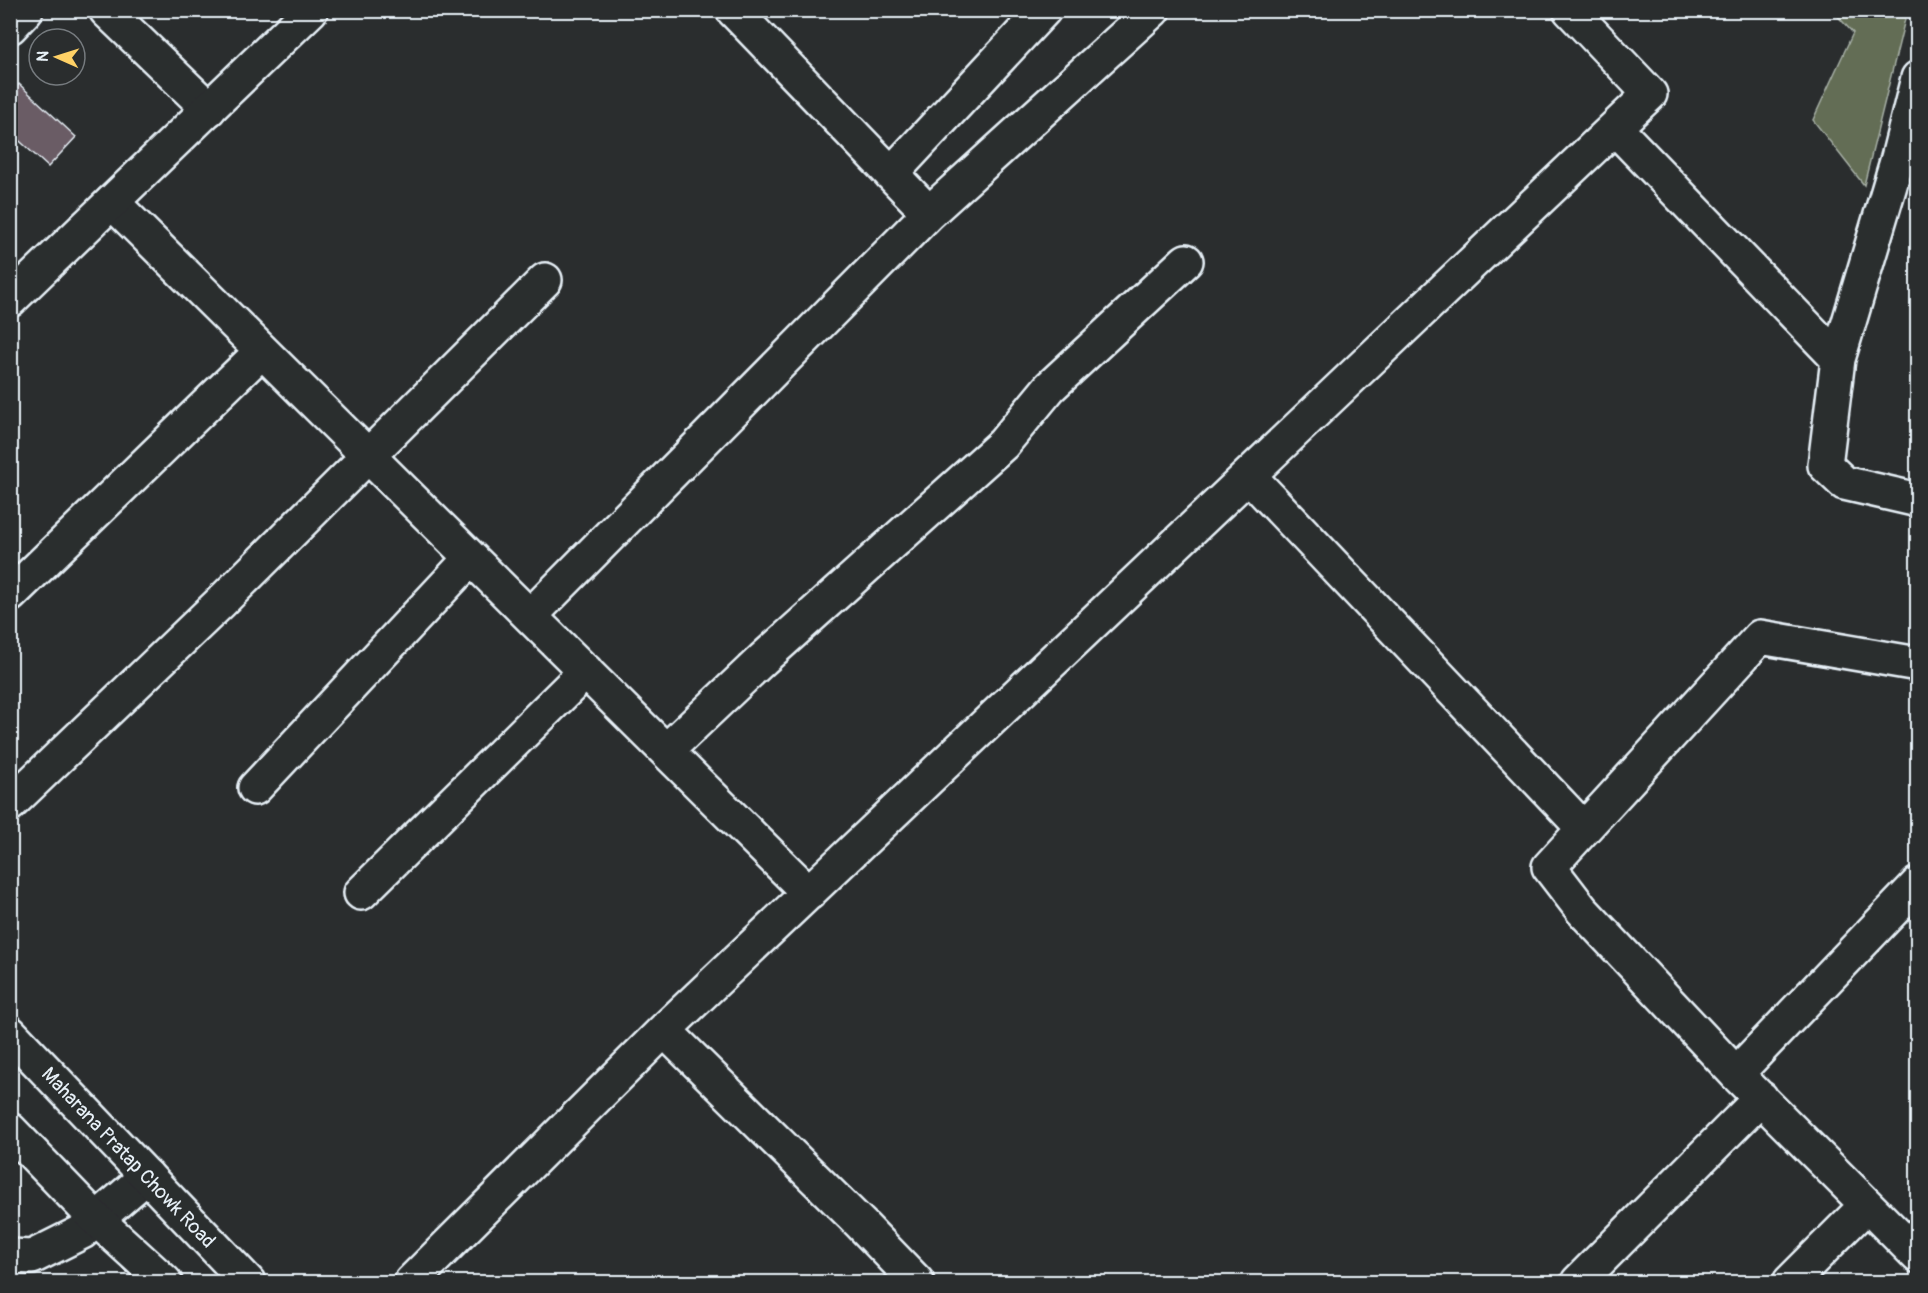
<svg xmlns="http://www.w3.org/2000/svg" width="1928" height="1293" font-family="Pangolin,sans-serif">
<rect width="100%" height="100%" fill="#2a2d2e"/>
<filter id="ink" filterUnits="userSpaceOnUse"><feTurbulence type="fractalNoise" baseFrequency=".0167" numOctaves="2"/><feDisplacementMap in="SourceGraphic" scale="12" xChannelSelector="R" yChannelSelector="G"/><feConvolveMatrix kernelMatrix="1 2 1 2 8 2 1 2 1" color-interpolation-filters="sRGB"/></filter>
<g filter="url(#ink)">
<path fill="#646d54" stroke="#a6afa6" stroke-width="1.5" d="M 1833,11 L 1907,11 L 1864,185 L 1813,120 L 1853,33 Z"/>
<path fill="#6b5b65" stroke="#e8f1f8" stroke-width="1.5" d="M 19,84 L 76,137 L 48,167 L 10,132 L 10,93 Z"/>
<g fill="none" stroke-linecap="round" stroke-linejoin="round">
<defs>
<path id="street" d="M 106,10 L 209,109
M 10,27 L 26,10
M 1918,78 L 1898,158 L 1838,359 L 1825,465 L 1844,483 L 1918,500
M 1615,128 L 1838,359
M 891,174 L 1044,10
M 112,202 L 809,893
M 929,213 L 1153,10
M 1249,476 L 1584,829
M 10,595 L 262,351
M 530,616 L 929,213 L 733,10
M 1918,664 L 1760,637 L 1549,867 L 1582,910 L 1736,1074 L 1918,1256
M 666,751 L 763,659 L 1003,444 L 1050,387 L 1186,261
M 255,788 L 471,558
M 10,804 L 221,602 L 545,280
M 361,893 L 586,671
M 664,1030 L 861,1224 L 917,1282
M 1736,1074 L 1918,884
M 10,1256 L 32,1257 L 82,1232 L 147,1176
M 411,1282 L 664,1030 L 1650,94 L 1570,10
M 1578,1282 L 1761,1098
M 1790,1282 L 1867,1205"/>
<g id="secondary">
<path d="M 10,300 L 311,10"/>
<path id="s1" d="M 10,1033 L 248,1282"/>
<path d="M 10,1130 L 96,1219 L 165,1282"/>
</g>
</defs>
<use href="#street" stroke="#e8f1f8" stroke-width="38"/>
<use href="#secondary" stroke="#e8f1f8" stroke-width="38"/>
<use href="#street" stroke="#2a2d2e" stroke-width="33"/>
<use href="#secondary" stroke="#2a2d2e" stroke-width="33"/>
</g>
</g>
<g text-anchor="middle" stroke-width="5" stroke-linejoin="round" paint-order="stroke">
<g font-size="20" fill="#e8f1f8" stroke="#2a2d2e">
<text dy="7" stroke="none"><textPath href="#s1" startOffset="172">Maharana Pratap Chowk Road</textPath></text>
</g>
</g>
<rect width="1928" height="1293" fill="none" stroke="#2a2d2e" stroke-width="36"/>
<rect x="18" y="18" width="1892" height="1257" fill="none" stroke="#e8f1f8" stroke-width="2" filter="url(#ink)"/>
<g transform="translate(57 57) rotate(273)"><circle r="28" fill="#2a2d2e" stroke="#767b7f" stroke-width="1.5"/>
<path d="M0-4.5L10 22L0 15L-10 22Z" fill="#ffd166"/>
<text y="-9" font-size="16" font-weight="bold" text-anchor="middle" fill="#e8f1f8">N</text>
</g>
</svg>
